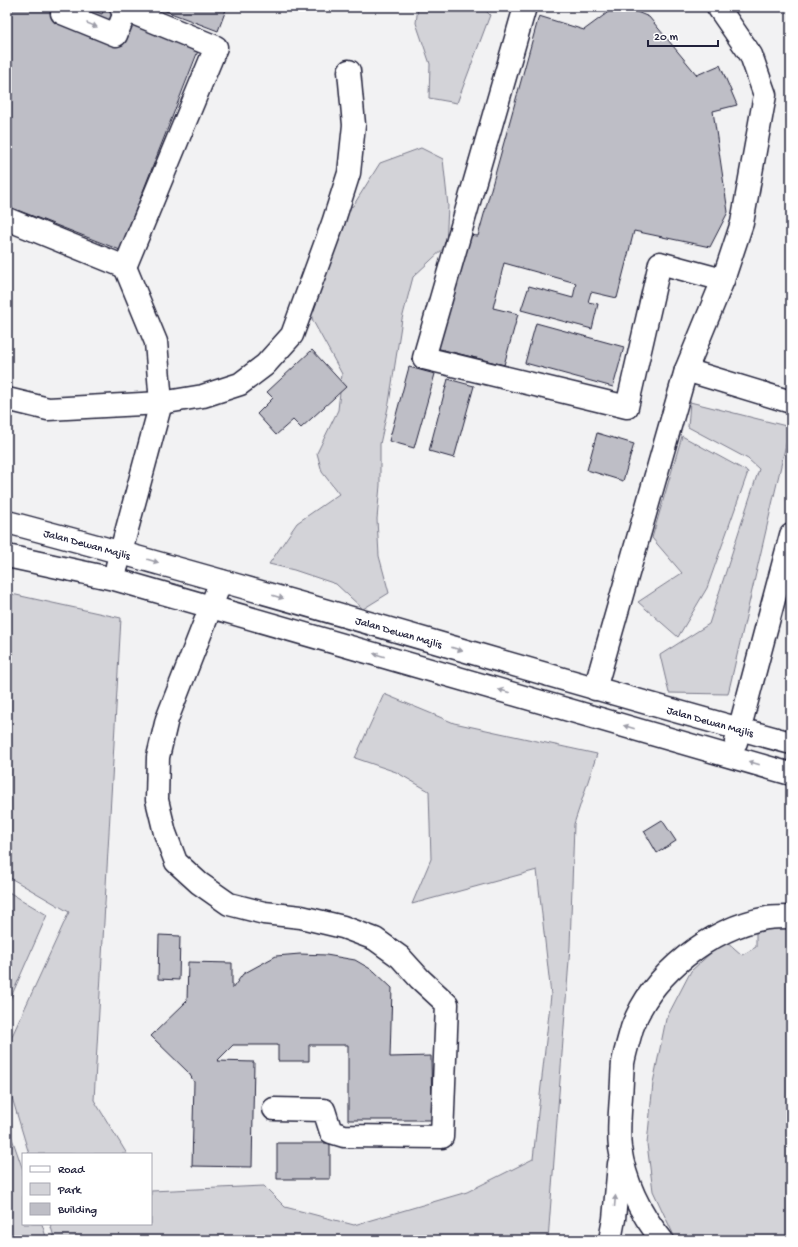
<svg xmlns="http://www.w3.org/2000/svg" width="798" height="1247" font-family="'Gochi Hand',sans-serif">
<rect width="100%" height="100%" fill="#f2f2f3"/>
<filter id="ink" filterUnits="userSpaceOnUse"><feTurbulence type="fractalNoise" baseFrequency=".025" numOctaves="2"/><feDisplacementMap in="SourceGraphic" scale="8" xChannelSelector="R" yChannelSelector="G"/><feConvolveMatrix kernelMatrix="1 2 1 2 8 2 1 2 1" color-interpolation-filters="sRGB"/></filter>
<g filter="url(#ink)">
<path fill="#d3d3d8" stroke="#7a7a8a" d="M 418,7 L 482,7 L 490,15 L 457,103 L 429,98 L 430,64 L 416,23 Z
M 421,148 L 443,159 L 448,206 L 446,246 L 413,277 L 402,319 L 389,403 L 380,444 L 380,485 L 377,519 L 379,556 L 389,593 L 363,609 L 336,584 L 294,570 L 269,564 L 297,523 L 339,494 L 322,472 L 317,453 L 338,410 L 342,374 L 313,321 L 309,307 L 324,216 L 353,206 L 380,163 Z
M 690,402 L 790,427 L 728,694 L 669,693 L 660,655 L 709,624 L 759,469 L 748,459 L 688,427 Z
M 682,436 L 748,472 L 707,588 L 678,637 L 638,602 L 682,573 L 652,538 Z
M 7,593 L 121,618 L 94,1100 L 127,1154 L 29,1154 L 7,1081 L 7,1047 L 69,912 L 7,876 Z
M 384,694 L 454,723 L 597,754 L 574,824 L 570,947 L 548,1240 L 55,1240 L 50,1224 L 151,1224 L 151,1191 L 264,1186 L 285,1207 L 354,1225 L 467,1192 L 533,1159 L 551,995 L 537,870 L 412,904 L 431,859 L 429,791 L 396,772 L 355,758 Z
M 7,891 L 47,915 L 7,1006 Z
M 791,922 L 791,1240 L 676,1240 L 653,1191 L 647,1144 L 653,1083 L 666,1019 L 691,971 L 725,940 L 742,955 L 756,947 L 756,929 Z
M 7,1124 L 23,1170 L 23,1224 L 42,1224 L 47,1240 L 7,1240 Z"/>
<path fill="#bebec6" stroke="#22223b" d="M 7,7 L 84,7 L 102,14 L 105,7 L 122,7 L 117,19 L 198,51 L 120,250 L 7,206 Z
M 155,7 L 227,7 L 218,31 Z
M 614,7 L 625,7 L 649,17 L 697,75 L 720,65 L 737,105 L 713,111 L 728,212 L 710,247 L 634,231 L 617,298 L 591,292 L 588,302 L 598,304 L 592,329 L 521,310 L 529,286 L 573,298 L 576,283 L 504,263 L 493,308 L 518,314 L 504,365 L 436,348 L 466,235 L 478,236 L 539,16 L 584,30 L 607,13 Z
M 536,323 L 624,347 L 613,387 L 525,363 Z
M 312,350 L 346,387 L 301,428 L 293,420 L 276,435 L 257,414 L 273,398 L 267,392 Z
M 409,367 L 435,374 L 414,448 L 389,441 Z
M 448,379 L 474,386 L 454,458 L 429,451 Z
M 597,433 L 634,444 L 623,481 L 587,470 Z
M 662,820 L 676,841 L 657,853 L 644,831 Z
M 159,935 L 180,936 L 179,980 L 158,979 Z
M 300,954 L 326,955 L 355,960 L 374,971 L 392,988 L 390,1057 L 431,1056 L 432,1120 L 348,1120 L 348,1045 L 309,1045 L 309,1061 L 278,1061 L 278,1045 L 233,1045 L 217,1061 L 254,1062 L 252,1167 L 192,1166 L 194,1082 L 189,1073 L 151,1036 L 187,1001 L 188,962 L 232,963 L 232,989 L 243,974 L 276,956 Z
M 277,1143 L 330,1143 L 330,1179 L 277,1179 Z"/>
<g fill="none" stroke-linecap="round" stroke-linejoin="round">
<defs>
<g id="minor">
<path d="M 64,7 L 62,13 L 116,35 L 126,10"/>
<path d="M 525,7 L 424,358 L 627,407 L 660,263 L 723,280"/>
<path d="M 7,219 L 125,267 L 216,47 L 121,8"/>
<path d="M 686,370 L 791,402"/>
<path d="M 7,399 L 48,409 L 161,403 L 203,396 L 240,384 L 265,365 L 292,335 L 333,223 L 349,173 L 354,125 L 349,71"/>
<path id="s1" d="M 7,522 C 270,591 529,672 791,743"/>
<path d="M 7,556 L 114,579 L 791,774"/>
<path d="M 117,566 L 161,403 L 156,342 L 125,267"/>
<path d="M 221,581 L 167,719 L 158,757 L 157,800 L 165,833 L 176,862 L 199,883 L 229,904 L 264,913 L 301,917 L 343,927 L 375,939 L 400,957 L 420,979 L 447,1004 L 442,1137 L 344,1136 L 331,1132 L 324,1110 L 274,1109"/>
<path d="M 595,689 L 686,370 L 723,280 L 742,223 L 765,95 L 751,55 L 718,7"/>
<path d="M 736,742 L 791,535"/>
<path d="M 610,1240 L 614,1219 L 619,1164"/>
<path d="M 662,1240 C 640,1213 625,1182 620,1148 C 618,1131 620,1113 621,1096 C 622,1086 622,1074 623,1063 C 625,1052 629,1039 632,1028 C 651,974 711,928 767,918 C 775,917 783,917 791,917"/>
</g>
</defs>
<use href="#minor" stroke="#22223b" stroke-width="25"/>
<use href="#minor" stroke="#fff" stroke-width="22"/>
</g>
<defs><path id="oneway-solid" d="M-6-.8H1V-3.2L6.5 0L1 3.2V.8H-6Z"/></defs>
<g fill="#9c9ca7">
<use href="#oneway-solid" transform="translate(92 25) rotate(22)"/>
<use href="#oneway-solid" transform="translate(153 561) rotate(16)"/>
<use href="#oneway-solid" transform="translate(278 597) rotate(16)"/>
<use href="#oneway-solid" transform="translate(457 649) rotate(16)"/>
<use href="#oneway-solid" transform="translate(379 655) rotate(-164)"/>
<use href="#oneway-solid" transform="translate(504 691) rotate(-164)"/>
<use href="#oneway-solid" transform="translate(629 727) rotate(-164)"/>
<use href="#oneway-solid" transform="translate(754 763) rotate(-164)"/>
<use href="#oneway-solid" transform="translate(615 1201) rotate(-85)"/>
</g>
</g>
<g text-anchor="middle" stroke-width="4" stroke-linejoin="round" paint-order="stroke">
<g font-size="11" fill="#22223b" stroke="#fff">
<text dy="4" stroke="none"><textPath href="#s1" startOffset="83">Jalan Dewan Majlis</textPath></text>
<text dy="4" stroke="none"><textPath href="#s1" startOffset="407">Jalan Dewan Majlis</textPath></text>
<text dy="4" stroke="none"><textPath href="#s1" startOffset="731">Jalan Dewan Majlis</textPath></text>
</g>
</g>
<rect width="798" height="1247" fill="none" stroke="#fff" stroke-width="24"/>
<rect x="12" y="12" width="774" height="1223" fill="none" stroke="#22223b" stroke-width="1.5" filter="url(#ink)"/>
<rect x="22" y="1153" width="130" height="72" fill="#ffffff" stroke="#a7a7b1"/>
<rect x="30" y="1166" width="20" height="6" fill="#ffffff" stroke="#a7a7b1"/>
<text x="58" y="1173" font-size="12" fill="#22223b">Road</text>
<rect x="30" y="1183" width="20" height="12" fill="#d3d3d8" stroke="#a7a7b1"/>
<text x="58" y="1193" font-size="12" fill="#22223b">Park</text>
<rect x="30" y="1203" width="20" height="12" fill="#bebec6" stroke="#a7a7b1"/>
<text x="58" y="1213" font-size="12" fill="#22223b">Building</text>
<path d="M648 40v6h70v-6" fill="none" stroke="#22223b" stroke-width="2"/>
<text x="654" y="40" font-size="12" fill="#22223b" stroke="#ffffff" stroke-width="3" paint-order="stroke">20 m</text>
</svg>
